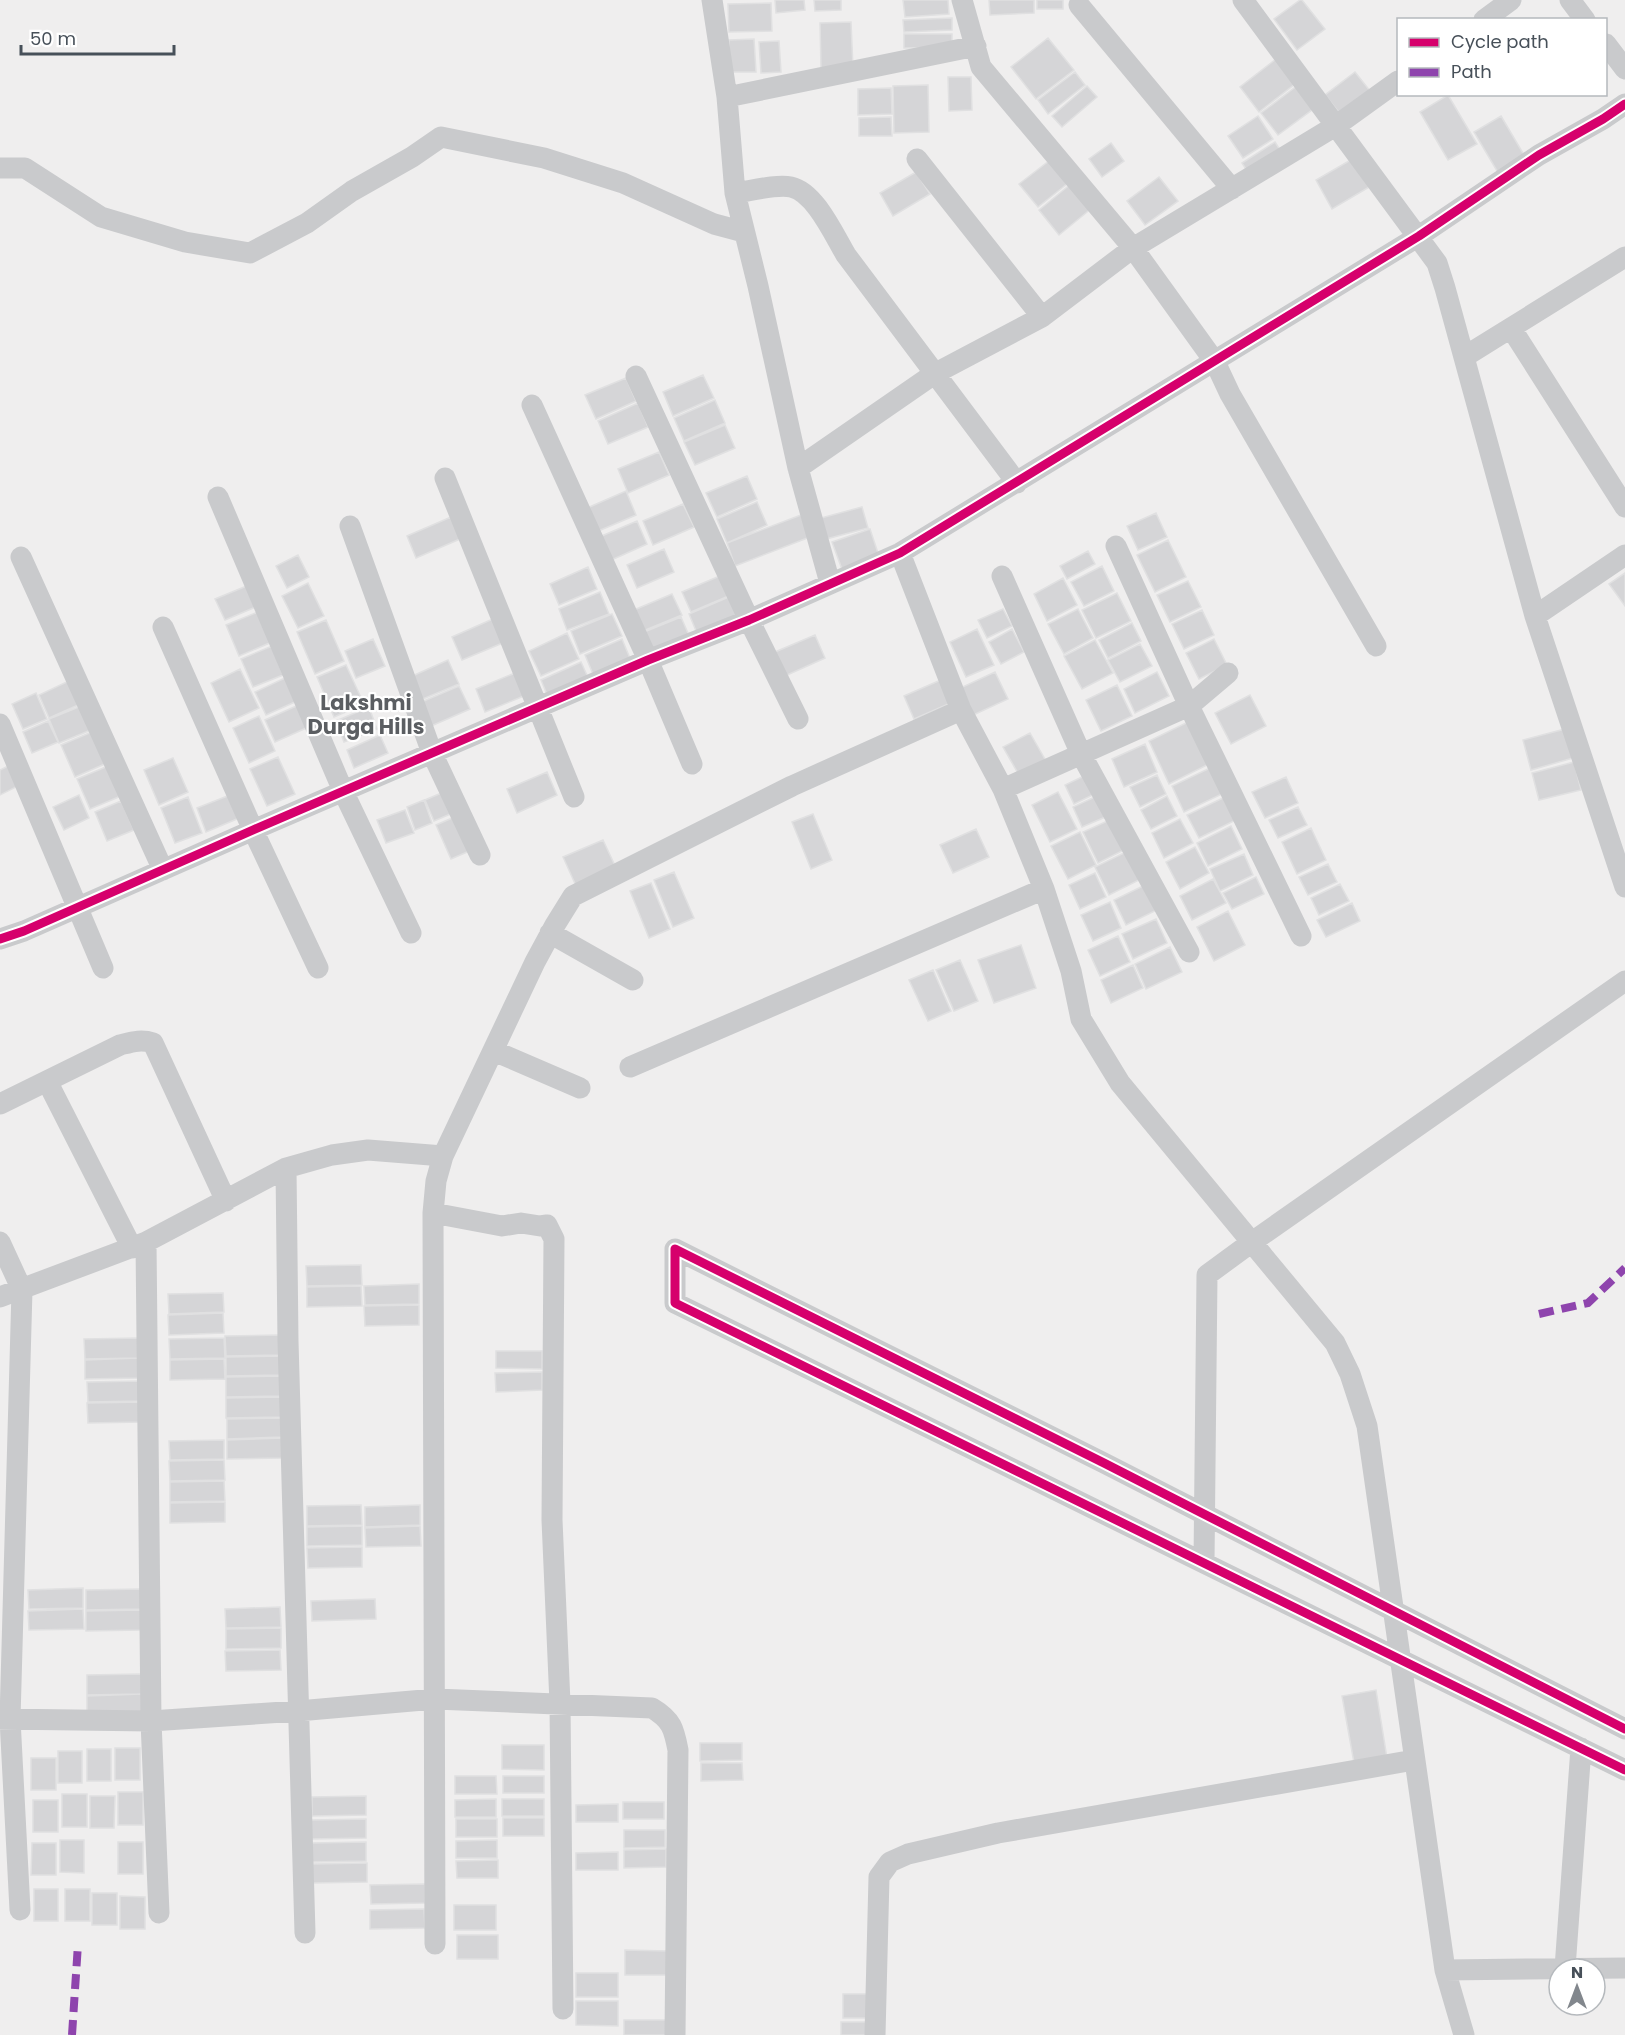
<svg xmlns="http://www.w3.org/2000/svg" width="1625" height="2035" font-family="Poppins,sans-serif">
<rect width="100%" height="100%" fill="#efeeee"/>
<path fill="#d5d5d7" stroke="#e0e0e1" stroke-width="1.5" d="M 775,0 L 804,0 L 805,10 L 776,13 Z
M 814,0 L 841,0 L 841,10 L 815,11 Z
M 903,0 L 948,0 L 949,14 L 905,17 Z
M 989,0 L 1034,0 L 1034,13 L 990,15 Z
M 1037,0 L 1063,0 L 1063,9 L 1037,9 Z
M 1300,0 L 1302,0 L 1325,29 L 1297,50 L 1274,19 Z
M 771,3 L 772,31 L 729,32 L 728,4 Z
M 952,18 L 952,30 L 904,32 L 903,20 Z
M 851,22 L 853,68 L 821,68 L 820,23 Z
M 904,34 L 952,34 L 952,47 L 904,48 Z
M 1048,38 L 1074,70 L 1036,99 L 1011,67 Z
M 754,39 L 756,72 L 730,72 L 729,40 Z
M 779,41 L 781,72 L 761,73 L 759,42 Z
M 1276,59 L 1295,84 L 1259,112 L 1240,87 Z
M 1075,72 L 1085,85 L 1048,114 L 1038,100 Z
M 1355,72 L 1371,92 L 1341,115 L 1325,95 Z
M 948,77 L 971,77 L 972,110 L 949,111 Z
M 928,85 L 929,132 L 894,133 L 893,86 Z
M 1298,85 L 1316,107 L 1278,135 L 1261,113 Z
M 1087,86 L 1097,97 L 1062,127 L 1052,116 Z
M 891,88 L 892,114 L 858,115 L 858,89 Z
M 1448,95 L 1477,144 L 1448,160 L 1420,112 Z
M 1258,116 L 1273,139 L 1243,158 L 1228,136 Z
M 1501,116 L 1527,160 L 1500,176 L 1474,132 Z
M 891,117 L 892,136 L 859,136 L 859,118 Z
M 1275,142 L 1282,153 L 1249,174 L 1242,163 Z
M 1111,143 L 1124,161 L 1102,177 L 1089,159 Z
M 1054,157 L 1072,180 L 1038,207 L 1019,184 Z
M 1354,158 L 1371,186 L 1332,209 L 1316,180 Z
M 916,172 L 930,194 L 893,216 L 880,193 Z
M 1159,177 L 1178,201 L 1145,225 L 1127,201 Z
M 1072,183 L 1092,208 L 1059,235 L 1039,210 Z
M 703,375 L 714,398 L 673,416 L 663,392 Z
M 626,378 L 636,401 L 596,419 L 585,395 Z
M 715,400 L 725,423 L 684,441 L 674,418 Z
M 638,403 L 648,427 L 608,444 L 598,421 Z
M 725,425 L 735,448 L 695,465 L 684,442 Z
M 659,452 L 669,475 L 628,493 L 618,469 Z
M 747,476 L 757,499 L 717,517 L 706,493 Z
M 626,491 L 636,515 L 596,532 L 585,509 Z
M 757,502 L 767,525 L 727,543 L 717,519 Z
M 683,504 L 694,527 L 653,545 L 643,521 Z
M 862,507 L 868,528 L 826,539 L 821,518 Z
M 1156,513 L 1167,537 L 1138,550 L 1127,526 Z
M 801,515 L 810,537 L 735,566 L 727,543 Z
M 451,517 L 460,539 L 416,558 L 407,536 Z
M 637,521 L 647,544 L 607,562 L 597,538 Z
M 870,529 L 880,559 L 843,572 L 832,542 Z
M 1168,540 L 1186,577 L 1155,592 L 1137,555 Z
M 664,549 L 674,572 L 637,588 L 627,565 Z
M 1088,551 L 1095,564 L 1067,579 L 1060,566 Z
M 298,555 L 309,577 L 287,588 L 276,566 Z
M 1102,566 L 1114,591 L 1084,606 L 1071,582 Z
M 588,567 L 597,589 L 559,605 L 550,584 Z
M 1625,573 L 1625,606 L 1609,584 Z
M 722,575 L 731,595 L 691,612 L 682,592 Z
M 1063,578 L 1077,605 L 1047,621 L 1034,594 Z
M 1188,581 L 1201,607 L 1170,622 L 1157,595 Z
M 308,583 L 324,616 L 298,628 L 282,596 Z
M 249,585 L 258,606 L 225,620 L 215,599 Z
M 600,592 L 609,614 L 567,630 L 559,609 Z
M 1117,593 L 1131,621 L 1096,638 L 1082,610 Z
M 672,594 L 682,615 L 643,631 L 634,610 Z
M 731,596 L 741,620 L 699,638 L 689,614 Z
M 1003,609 L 1012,626 L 987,638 L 978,620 Z
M 1078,609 L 1093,638 L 1064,654 L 1048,624 Z
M 1202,610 L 1214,635 L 1184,649 L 1172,624 Z
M 258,612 L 272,642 L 239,656 L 226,625 Z
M 612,614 L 622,636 L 580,654 L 571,631 Z
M 681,617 L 691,640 L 654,656 L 644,632 Z
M 495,618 L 505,642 L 462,660 L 452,637 Z
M 326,620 L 344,661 L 315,674 L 297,632 Z
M 1132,623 L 1141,641 L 1108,658 L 1099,640 Z
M 977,629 L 994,665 L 966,677 L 950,642 Z
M 1012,629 L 1024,652 L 1001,664 L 989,642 Z
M 567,633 L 579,659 L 541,676 L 529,651 Z
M 815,635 L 825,658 L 785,676 L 775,652 Z
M 373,639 L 385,666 L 356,678 L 345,651 Z
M 622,639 L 632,663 L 595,679 L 585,655 Z
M 1214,639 L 1227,665 L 1199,679 L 1186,653 Z
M 1095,640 L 1113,673 L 1082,689 L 1064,656 Z
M 1140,644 L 1152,666 L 1120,682 L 1108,660 Z
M 272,646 L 283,675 L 253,687 L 241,659 Z
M 448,660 L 459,684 L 418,701 L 408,678 Z
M 581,662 L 591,684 L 550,702 L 541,680 Z
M 346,665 L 364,704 L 334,717 L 317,677 Z
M 240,669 L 259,708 L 229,722 L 211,683 Z
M 995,672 L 1008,699 L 969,717 L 956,690 Z
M 1157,672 L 1169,696 L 1135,713 L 1124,689 Z
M 515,673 L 524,696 L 485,712 L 476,689 Z
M 287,677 L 297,701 L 266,715 L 255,692 Z
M 75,678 L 85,702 L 49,718 L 39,695 Z
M 943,679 L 953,702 L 914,719 L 904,696 Z
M 1117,685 L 1132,716 L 1101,731 L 1086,700 Z
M 459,686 L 470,709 L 429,727 L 419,703 Z
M 36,693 L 47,719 L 23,729 L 12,704 Z
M 1250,695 L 1266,726 L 1231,744 L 1215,713 Z
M 303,703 L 313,725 L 275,742 L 265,720 Z
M 86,704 L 96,728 L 59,743 L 49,719 Z
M 369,707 L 377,729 L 344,742 L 336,721 Z
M 259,716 L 275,751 L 249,763 L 233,728 Z
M 48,721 L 58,742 L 32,753 L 23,732 Z
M 1188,722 L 1209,764 L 1169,784 L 1149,741 Z
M 1565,729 L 1573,758 L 1531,770 L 1523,740 Z
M 94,731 L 107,763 L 75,777 L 61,745 Z
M 1030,733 L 1046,761 L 1019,775 L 1003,747 Z
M 380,735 L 388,753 L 354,768 L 347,750 Z
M 1145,744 L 1157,772 L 1124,787 L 1112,759 Z
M 278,757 L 295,794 L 267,806 L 250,769 Z
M 173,758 L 188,792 L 159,805 L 144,770 Z
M 1574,762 L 1581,790 L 1539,800 L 1532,773 Z
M 14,763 L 24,783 L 0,795 L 0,770 Z
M 108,766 L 121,796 L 90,809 L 77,779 Z
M 1210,768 L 1222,794 L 1184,812 L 1172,786 Z
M 547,772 L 557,795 L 517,813 L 507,789 Z
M 1088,774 L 1097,793 L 1074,804 L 1065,785 Z
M 1157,775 L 1166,794 L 1140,807 L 1130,787 Z
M 1286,777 L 1298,803 L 1265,818 L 1252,792 Z
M 446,791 L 455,812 L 434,821 L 425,800 Z
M 1058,792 L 1077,829 L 1050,842 L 1032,805 Z
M 235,793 L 244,816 L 206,832 L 197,808 Z
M 1101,794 L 1110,815 L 1082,827 L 1073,807 Z
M 79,795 L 89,818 L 64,830 L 53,807 Z
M 1167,796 L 1177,816 L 1151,829 L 1141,810 Z
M 188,797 L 202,833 L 175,843 L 161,808 Z
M 1225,797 L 1236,820 L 1199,838 L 1187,815 Z
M 424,800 L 432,823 L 415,830 L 407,807 Z
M 121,801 L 134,830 L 107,841 L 95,812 Z
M 1298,807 L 1307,825 L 1278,838 L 1269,820 Z
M 405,810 L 414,833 L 386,843 L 377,820 Z
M 813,814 L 832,860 L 811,869 L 792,822 Z
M 459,815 L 474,849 L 451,859 L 436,825 Z
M 1114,818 L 1128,848 L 1098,863 L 1083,832 Z
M 1180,819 L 1193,843 L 1164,858 L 1152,833 Z
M 1231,826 L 1242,849 L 1208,866 L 1197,843 Z
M 1311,828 L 1326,860 L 1297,874 L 1282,842 Z
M 976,829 L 989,857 L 953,873 L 940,845 Z
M 1080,832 L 1096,865 L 1068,879 L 1051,846 Z
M 603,840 L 617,870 L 577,888 L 563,857 Z
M 1195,847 L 1209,873 L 1180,889 L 1166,862 Z
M 1132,849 L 1145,877 L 1109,895 L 1095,867 Z
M 1244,854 L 1253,875 L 1220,891 L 1210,869 Z
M 1328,864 L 1337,882 L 1308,895 L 1299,877 Z
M 674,872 L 694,918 L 673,927 L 654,880 Z
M 1095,873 L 1106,897 L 1080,909 L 1069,885 Z
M 1256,877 L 1264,894 L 1232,909 L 1223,893 Z
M 1213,879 L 1226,903 L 1192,920 L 1180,896 Z
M 651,883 L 670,929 L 649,938 L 630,891 Z
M 1147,884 L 1159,909 L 1126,925 L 1114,900 Z
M 1340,884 L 1349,901 L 1319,915 L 1311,898 Z
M 1110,902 L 1121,928 L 1093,941 L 1081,915 Z
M 1352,903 L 1360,921 L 1326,937 L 1317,920 Z
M 1228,911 L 1245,945 L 1214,961 L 1197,927 Z
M 1156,919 L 1167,943 L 1133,959 L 1122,934 Z
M 1118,936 L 1130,962 L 1100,976 L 1088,950 Z
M 1021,945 L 1036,988 L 994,1003 L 978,960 Z
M 1170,947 L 1182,972 L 1146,989 L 1135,964 Z
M 960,960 L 978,1001 L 954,1011 L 936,970 Z
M 1133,965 L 1143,988 L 1111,1003 L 1101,980 Z
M 933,970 L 951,1011 L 928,1021 L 909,980 Z
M 361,1265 L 362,1285 L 307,1286 L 306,1266 Z
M 419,1284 L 419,1304 L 365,1305 L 364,1286 Z
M 361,1286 L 362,1306 L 307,1307 L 307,1287 Z
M 223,1293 L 224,1312 L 169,1314 L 168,1294 Z
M 419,1305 L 419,1325 L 365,1326 L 364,1306 Z
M 223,1313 L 224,1333 L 169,1335 L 168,1315 Z
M 280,1335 L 281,1355 L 226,1356 L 225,1336 Z
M 139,1338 L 140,1358 L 85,1359 L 84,1339 Z
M 224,1338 L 225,1358 L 170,1359 L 169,1339 Z
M 496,1351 L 542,1351 L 542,1369 L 496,1368 Z
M 281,1356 L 281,1375 L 226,1376 L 226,1357 Z
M 139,1358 L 140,1378 L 85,1379 L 85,1360 Z
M 224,1359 L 225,1379 L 170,1380 L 170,1360 Z
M 542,1372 L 542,1390 L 496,1392 L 495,1373 Z
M 281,1376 L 281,1396 L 226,1397 L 226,1377 Z
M 142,1381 L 143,1401 L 88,1402 L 87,1382 Z
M 281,1397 L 281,1417 L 226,1418 L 226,1398 Z
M 142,1402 L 143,1422 L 88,1423 L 87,1403 Z
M 281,1418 L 282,1437 L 227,1439 L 227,1419 Z
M 282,1438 L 282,1458 L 227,1459 L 227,1440 Z
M 224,1440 L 224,1459 L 170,1460 L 169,1441 Z
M 224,1460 L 225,1480 L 170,1481 L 169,1461 Z
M 224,1481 L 225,1501 L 170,1502 L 170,1482 Z
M 225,1502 L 225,1522 L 170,1523 L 170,1503 Z
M 361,1505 L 362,1525 L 307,1526 L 307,1506 Z
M 420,1505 L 420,1525 L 365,1527 L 365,1507 Z
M 362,1526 L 362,1545 L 307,1546 L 307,1527 Z
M 420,1526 L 421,1546 L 366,1547 L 365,1528 Z
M 362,1547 L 362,1567 L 308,1568 L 307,1548 Z
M 83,1588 L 83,1608 L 29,1609 L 28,1590 Z
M 141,1589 L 141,1609 L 86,1610 L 86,1590 Z
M 375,1599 L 376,1619 L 312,1621 L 311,1601 Z
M 280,1607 L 281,1627 L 226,1628 L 225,1609 Z
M 83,1609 L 84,1629 L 29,1630 L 28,1611 Z
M 141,1610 L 141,1630 L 86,1631 L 86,1611 Z
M 281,1628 L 281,1648 L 226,1649 L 226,1629 Z
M 280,1650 L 281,1670 L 226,1671 L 225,1651 Z
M 141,1674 L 142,1694 L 87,1695 L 87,1675 Z
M 1376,1690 L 1387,1758 L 1354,1763 L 1342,1696 Z
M 142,1694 L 142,1714 L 87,1716 L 87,1696 Z
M 700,1743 L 742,1743 L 742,1760 L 700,1761 Z
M 502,1745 L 544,1745 L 544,1770 L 502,1769 Z
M 115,1748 L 140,1748 L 140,1780 L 115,1780 Z
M 87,1749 L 111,1749 L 111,1781 L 87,1781 Z
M 58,1751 L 82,1751 L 82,1783 L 58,1783 Z
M 31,1758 L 56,1758 L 56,1790 L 31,1790 Z
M 701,1763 L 742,1763 L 743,1780 L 701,1781 Z
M 455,1776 L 496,1776 L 497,1794 L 455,1794 Z
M 503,1776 L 544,1776 L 544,1793 L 503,1793 Z
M 118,1792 L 143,1792 L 143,1825 L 118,1825 Z
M 62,1794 L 87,1794 L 87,1827 L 62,1827 Z
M 90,1796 L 115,1796 L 114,1828 L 90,1828 Z
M 366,1796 L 366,1815 L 312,1816 L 312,1797 Z
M 496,1799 L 496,1817 L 455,1817 L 455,1800 Z
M 502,1799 L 544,1799 L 544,1816 L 502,1816 Z
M 33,1800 L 58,1800 L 58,1832 L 33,1832 Z
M 623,1802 L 664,1802 L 664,1819 L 623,1819 Z
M 618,1804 L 618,1822 L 576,1822 L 576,1805 Z
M 503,1818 L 544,1818 L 544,1836 L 503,1836 Z
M 366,1819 L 366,1838 L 311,1839 L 311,1820 Z
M 456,1819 L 497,1819 L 497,1837 L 456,1837 Z
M 624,1830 L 665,1830 L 665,1847 L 624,1848 Z
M 60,1840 L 84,1840 L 84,1873 L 60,1872 Z
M 497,1840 L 497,1858 L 456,1858 L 456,1841 Z
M 118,1842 L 143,1842 L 143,1874 L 118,1874 Z
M 366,1842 L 366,1861 L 311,1862 L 311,1843 Z
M 32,1843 L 56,1843 L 56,1875 L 31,1875 Z
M 666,1849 L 666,1867 L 624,1868 L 624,1850 Z
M 618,1852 L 618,1870 L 576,1870 L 576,1853 Z
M 498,1860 L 498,1878 L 457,1878 L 456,1861 Z
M 367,1863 L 367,1882 L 313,1883 L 312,1864 Z
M 425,1884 L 425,1903 L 371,1904 L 370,1885 Z
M 34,1889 L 58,1889 L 58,1921 L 34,1921 Z
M 65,1889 L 90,1889 L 90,1921 L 65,1921 Z
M 92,1893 L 117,1893 L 117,1925 L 92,1925 Z
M 120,1896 L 145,1897 L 145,1929 L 120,1929 Z
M 454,1905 L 496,1905 L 496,1930 L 454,1930 Z
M 424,1909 L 425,1928 L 370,1929 L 370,1910 Z
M 457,1935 L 498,1935 L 498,1959 L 457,1959 Z
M 625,1950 L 667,1951 L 667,1975 L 625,1975 Z
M 576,1973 L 618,1973 L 618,1997 L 576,1997 Z
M 843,1994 L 873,1994 L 873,2018 L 843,2018 Z
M 576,2001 L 618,2001 L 618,2026 L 576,2025 Z
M 624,2020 L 666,2020 L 666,2035 L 624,2035 Z
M 841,2022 L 871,2022 L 871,2035 L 841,2035 Z"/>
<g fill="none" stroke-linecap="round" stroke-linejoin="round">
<path stroke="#c9cacc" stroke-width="21" d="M 712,0 L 727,97 L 735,193 L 758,286 L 798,468 L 830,583
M 962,0 L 981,67 L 1133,248 L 1215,362 L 1230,394 L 1376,646
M 1243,0 L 1437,263 L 1445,288 L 1535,616 L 1625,887
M 1570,0 L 1585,20
M 1079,5 L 1232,189
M 1484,20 L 1511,0
M 1606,44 L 1625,69
M 727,97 L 976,46
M 917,159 L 1042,317
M 0,168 L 25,168 L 101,217 L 185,242 L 250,253 L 307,223 L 352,191 L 412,157 L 441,137 L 544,158 L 623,183 L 714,224 L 744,232
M 735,193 C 750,191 776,184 791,187 C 815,192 834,235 846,255 L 1017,483
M 1511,328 L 1625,507
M 1464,357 L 1625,257
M 636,376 L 749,620 L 798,719
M 532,405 L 648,660 L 692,764
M 798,468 L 934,374 L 1042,317 L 1133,248 L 1337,125 L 1398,81
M 445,478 L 574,797
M 218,497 L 343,791 L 411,933
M 350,526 L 432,753 L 480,855
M 1116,546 L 1189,706 L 1301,936
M 900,553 L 961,710 L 1003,789 L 1044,889 L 1071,971 L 1081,1019 L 1120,1083 L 1335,1343 L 1350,1374 L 1367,1426 L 1445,1970 L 1464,2035
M 21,557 L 163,870
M 1002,576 L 1081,754 L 1189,952
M 1535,616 L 1625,555
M 163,627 L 253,830 L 318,968
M 0,724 L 103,968
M 1003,789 L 1189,706 L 1228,673
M 550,933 L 633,980
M 0,939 L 24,931 L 253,830 L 648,660 L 749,620 L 900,553 L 1419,236 L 1539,155 L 1603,119 L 1625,104
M 494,1051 L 580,1088
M 630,1067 L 1044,889
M 47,1081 L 132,1248
M 0,1104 L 120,1045 C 132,1042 141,1039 153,1043 L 226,1201
M 286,1168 L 288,1341 L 305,1933
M 433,1213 L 502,1226 L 521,1223 L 540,1226 L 547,1225 L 554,1239 L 552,1520 L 560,1703 L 563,2009
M 0,1242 L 22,1290 L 10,1719 L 20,1910
M 146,1242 L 151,1721 L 159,1913
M 0,1297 L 146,1242 L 286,1168 L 332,1155 L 368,1150 L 443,1156
M 1204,1562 L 1207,1275 L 1252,1242 L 1625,981
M 0,1719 L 151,1721 L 298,1711 L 435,1699 L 652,1708 C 672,1720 674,1729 678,1750 L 675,2035
M 1625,1729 L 1104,1463 L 675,1249 L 675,1303 L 1625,1770
M 435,1944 L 433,1213 L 436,1181 L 443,1156 L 535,962 L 555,925 L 573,896 L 792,786 L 961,710
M 1565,1968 L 1581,1748
M 1445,1970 L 1625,1968
M 875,2035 L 879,1877 L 890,1862 L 908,1854 L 998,1833 L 1414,1760"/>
<path stroke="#8e44ad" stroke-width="8" stroke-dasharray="15 8" stroke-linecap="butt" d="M 1539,1314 L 1588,1303 L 1625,1268
M 72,2035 L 78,1944"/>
<defs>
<path id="cycleway" d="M 0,939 L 24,931 L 253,830 L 648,660 L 749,620 L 900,553 L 1419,236 L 1539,155 L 1603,119 L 1625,104
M 1625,1729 L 1104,1463 L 675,1249 L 675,1303 L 1625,1770"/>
</defs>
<use href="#cycleway" stroke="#fff" stroke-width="13"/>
<use href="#cycleway" stroke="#d6006c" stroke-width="9"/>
</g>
<g text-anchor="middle" stroke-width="4.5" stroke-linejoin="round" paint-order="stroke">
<g font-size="21" font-weight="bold" fill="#5b5e62" stroke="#fff">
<text x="366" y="710">Lakshmi<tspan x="366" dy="24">Durga Hills</tspan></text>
</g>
</g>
<rect x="1397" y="18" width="210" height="78" fill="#ffffff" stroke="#b5b9bd" stroke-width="1.5"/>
<rect x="1409" y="38" width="30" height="9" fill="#d6006c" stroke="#b5b9bd" stroke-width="1.5"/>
<text x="1451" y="48" font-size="18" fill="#475059">Cycle path</text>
<rect x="1409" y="68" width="30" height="9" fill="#8e44ad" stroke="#b5b9bd" stroke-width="1.5"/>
<text x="1451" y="78" font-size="18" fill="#475059">Path</text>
<g transform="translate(1577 1987)"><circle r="28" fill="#ffffff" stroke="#b5b9bd" stroke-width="1.5"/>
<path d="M0-4.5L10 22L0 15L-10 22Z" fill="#82878d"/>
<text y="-9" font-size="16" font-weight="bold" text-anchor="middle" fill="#475059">N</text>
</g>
<path d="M21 45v9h153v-9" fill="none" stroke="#475059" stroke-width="3"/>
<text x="30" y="45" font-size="18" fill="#475059" stroke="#ffffff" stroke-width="4.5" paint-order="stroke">50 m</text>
</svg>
